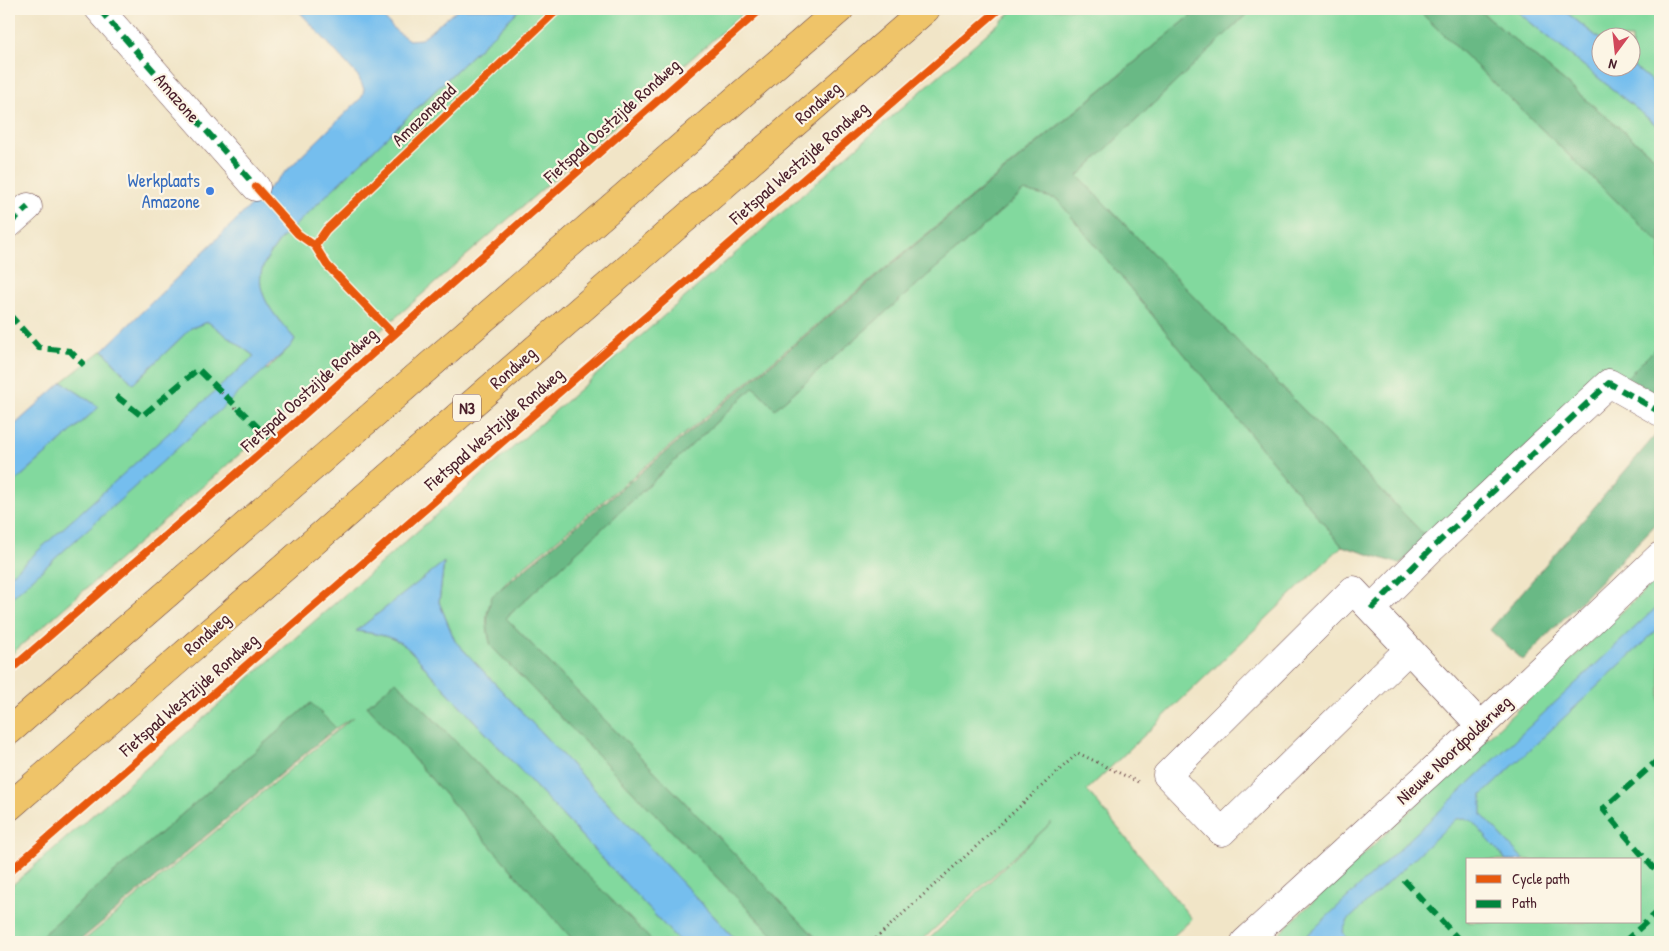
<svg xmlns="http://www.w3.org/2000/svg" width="1669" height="951" font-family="'Patrick Hand',sans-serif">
<rect width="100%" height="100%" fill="#fcf5e5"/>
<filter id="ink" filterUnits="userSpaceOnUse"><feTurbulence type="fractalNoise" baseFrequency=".02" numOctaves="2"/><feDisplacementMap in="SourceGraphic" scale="10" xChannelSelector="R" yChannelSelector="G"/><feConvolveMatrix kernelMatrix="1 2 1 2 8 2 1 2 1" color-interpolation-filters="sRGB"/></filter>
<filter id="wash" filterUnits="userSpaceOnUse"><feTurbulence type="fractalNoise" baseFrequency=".0096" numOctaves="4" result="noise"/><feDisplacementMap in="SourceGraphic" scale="20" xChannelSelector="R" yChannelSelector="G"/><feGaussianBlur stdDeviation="1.12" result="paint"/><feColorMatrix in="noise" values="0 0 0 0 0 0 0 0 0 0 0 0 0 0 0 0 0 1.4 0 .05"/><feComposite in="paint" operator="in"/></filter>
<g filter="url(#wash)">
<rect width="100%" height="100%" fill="#f1e5c7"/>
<path fill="#82d99e" stroke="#667c64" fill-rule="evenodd" d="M 520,9 L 748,9 L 9,656 L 9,487 L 99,407 L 62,382 L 103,350 L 133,384 L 191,328 L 208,322 L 254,356 L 267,370 L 291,346 L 295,339 C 279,320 252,294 263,267 C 266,258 275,248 280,240 Z
M 1015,9 L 1199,9 L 514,575 C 488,600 481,609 491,646 L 780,942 L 738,942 L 455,641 L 439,602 L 444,563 L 356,631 C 395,636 404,640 428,671 L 680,942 L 653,942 L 396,681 L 367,706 L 575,942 L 82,942 L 353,717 L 336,728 L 311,703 L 34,942 L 9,942 L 9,888 Z
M 1252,9 L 1417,9 L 1660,243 L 1660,344 L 1600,404 L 1429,540 L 1078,176 Z
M 1478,9 L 1514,9 L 1660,128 L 1660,162 Z
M 1562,9 L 1660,9 L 1660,88 L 1632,65 L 1632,38 L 1602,38 L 1601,40 Z
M 1024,191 L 1057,199 L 1342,546 L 1087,790 L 1192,919 L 1167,942 L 926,942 L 1052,822 L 920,942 L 820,942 L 506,618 L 754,387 L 775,409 Z
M 1660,576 L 1660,942 L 1270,942 ZM 1468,860 L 1640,860 L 1640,922 L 1468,922 Z"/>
<path fill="#69b985" stroke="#5a6c58" d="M 1199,9 L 1252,9 L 1078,176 L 1429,540 L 1400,564 L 1342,546 L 1057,199 L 1024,191 L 775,409 L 754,387 L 506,618 L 820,942 L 780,942 L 491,646 C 486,627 486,614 492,596 Z
M 1417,9 L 1478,9 L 1660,162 L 1660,243 Z
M 1660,344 L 1660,396 L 1626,378 Z
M 1659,431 L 1660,520 L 1523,660 L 1490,630 Z
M 396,681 L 653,942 L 575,942 L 367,706 Z
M 311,703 L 336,728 L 78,942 L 34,942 Z"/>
<path fill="#75beee" stroke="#606e8c" d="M 297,9 L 376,9 L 396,31 L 409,40 L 421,39 L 458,9 L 520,9 L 280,240 C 275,248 266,258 263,267 C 252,294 279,320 295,339 L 291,346 L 9,600 L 9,577 L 254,356 L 208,322 L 191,328 L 133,384 L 103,350 L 362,97 L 364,89 L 358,76 Z
M 1514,9 L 1562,9 L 1601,40 L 1602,68 L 1632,68 L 1632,65 L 1660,88 L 1660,128 Z
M 62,382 L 99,407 L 9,487 L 9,430 Z
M 444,562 L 439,602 L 455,641 L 738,942 L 680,942 L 428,671 C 404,640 395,636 356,631 Z
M 1660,604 L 1660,627 L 1482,795 L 1482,815 L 1524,860 L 1506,860 L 1472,821 L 1465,818 L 1456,819 L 1348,920 L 1343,931 L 1348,942 L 1300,942 Z"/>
</g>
<g filter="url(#ink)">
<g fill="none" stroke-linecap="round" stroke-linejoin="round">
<defs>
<path id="minor" d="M 99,9 L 256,187
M 9,224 L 28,207
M 1371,609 L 1429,551 L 1609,383 L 1660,412
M 1408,650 L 1222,832 L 1167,775 L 1353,590 L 1481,726
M 1245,942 L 1481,726 L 1660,556"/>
<path id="highway" d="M 9,731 L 840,9
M 9,807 L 926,9"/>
</defs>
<use href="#minor" stroke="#633d42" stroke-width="29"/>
<use href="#highway" stroke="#633d42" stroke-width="29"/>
<path stroke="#633d42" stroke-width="3" stroke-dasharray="1 4" stroke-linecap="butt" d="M 218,389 L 236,408
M 872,942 L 1078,753 L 1138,782"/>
<use href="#minor" stroke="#fff" stroke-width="28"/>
<use href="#highway" stroke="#efc469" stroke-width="28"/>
<path stroke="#00873e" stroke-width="6" stroke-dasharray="12 6" stroke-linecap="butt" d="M 99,9 L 256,187
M 9,224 L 28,207
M 9,314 L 39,348 L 70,351 L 84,365
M 116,396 L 142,416 L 198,369 L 273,442
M 1371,609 L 1429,551 L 1609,383 L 1660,412
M 1660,758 L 1603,809 L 1660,876
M 1404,880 L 1461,942
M 1624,942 L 1660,910"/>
<defs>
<path id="cycleway" d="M 256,187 L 298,234 L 315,246 L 327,265 L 393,334
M 315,246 L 326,230 L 558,9
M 9,671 L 273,442 L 761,9
M 9,872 L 999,9"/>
</defs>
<use href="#cycleway" stroke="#fcf5e5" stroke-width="11"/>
<use href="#cycleway" stroke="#e8590c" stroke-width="8"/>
</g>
</g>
<circle fill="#3f7fe0" stroke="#fcf5e5" stroke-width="2" cx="210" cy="191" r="5"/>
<g text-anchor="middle" stroke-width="4.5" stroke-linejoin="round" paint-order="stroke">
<rect fill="#fcf5e5" stroke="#7f5f63" stroke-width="1" x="453" y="394.5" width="28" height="27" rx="4"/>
<g font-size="16" font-weight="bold" fill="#4a1f2b">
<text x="467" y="414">N3</text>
</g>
<g font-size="18" fill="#4a1f2b" stroke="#fcf5e5">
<text transform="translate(177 98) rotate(49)" y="6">Amazone</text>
<text transform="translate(818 103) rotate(-41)" y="6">Rondweg</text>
<text transform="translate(424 115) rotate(-44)" y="6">Amazonepad</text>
<text transform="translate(612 121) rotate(-42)" y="6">Fietspad Oostzijde Rondweg</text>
<text transform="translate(799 163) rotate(-41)" y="6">Fietspad Westzijde Rondweg</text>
<text transform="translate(513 368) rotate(-41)" y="6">Rondweg</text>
<text transform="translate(309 390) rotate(-42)" y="6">Fietspad Oostzijde Rondweg</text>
<text transform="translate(494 429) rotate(-41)" y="6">Fietspad Westzijde Rondweg</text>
<text transform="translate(207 634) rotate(-41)" y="6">Rondweg</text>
<text transform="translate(189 695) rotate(-41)" y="6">Fietspad Westzijde Rondweg</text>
<text transform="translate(1454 750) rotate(-43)" y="6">Nieuwe Noordpolderweg</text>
</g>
<g font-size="18" fill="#366cbe" stroke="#fcf5e5" text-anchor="end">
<text x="200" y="187">Werkplaats<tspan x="200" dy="21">Amazone</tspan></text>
</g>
</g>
<rect width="1669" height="951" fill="none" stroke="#fcf5e5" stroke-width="30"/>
<rect x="1466" y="858" width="175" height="65" fill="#fcf5e5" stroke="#b59f9b"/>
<rect x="1476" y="875" width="25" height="8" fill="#e8590c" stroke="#b59f9b"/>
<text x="1512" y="884" font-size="15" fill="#4a1f2b">Cycle path</text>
<rect x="1476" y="900" width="25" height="8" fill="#00873e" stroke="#b59f9b"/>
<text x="1512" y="908" font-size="15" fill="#4a1f2b">Path</text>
<g transform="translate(1616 52) rotate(195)"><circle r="24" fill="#fcf5e5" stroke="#b59f9b"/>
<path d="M0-4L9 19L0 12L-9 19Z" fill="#d1495b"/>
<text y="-8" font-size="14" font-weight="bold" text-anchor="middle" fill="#4a1f2b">N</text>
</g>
</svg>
